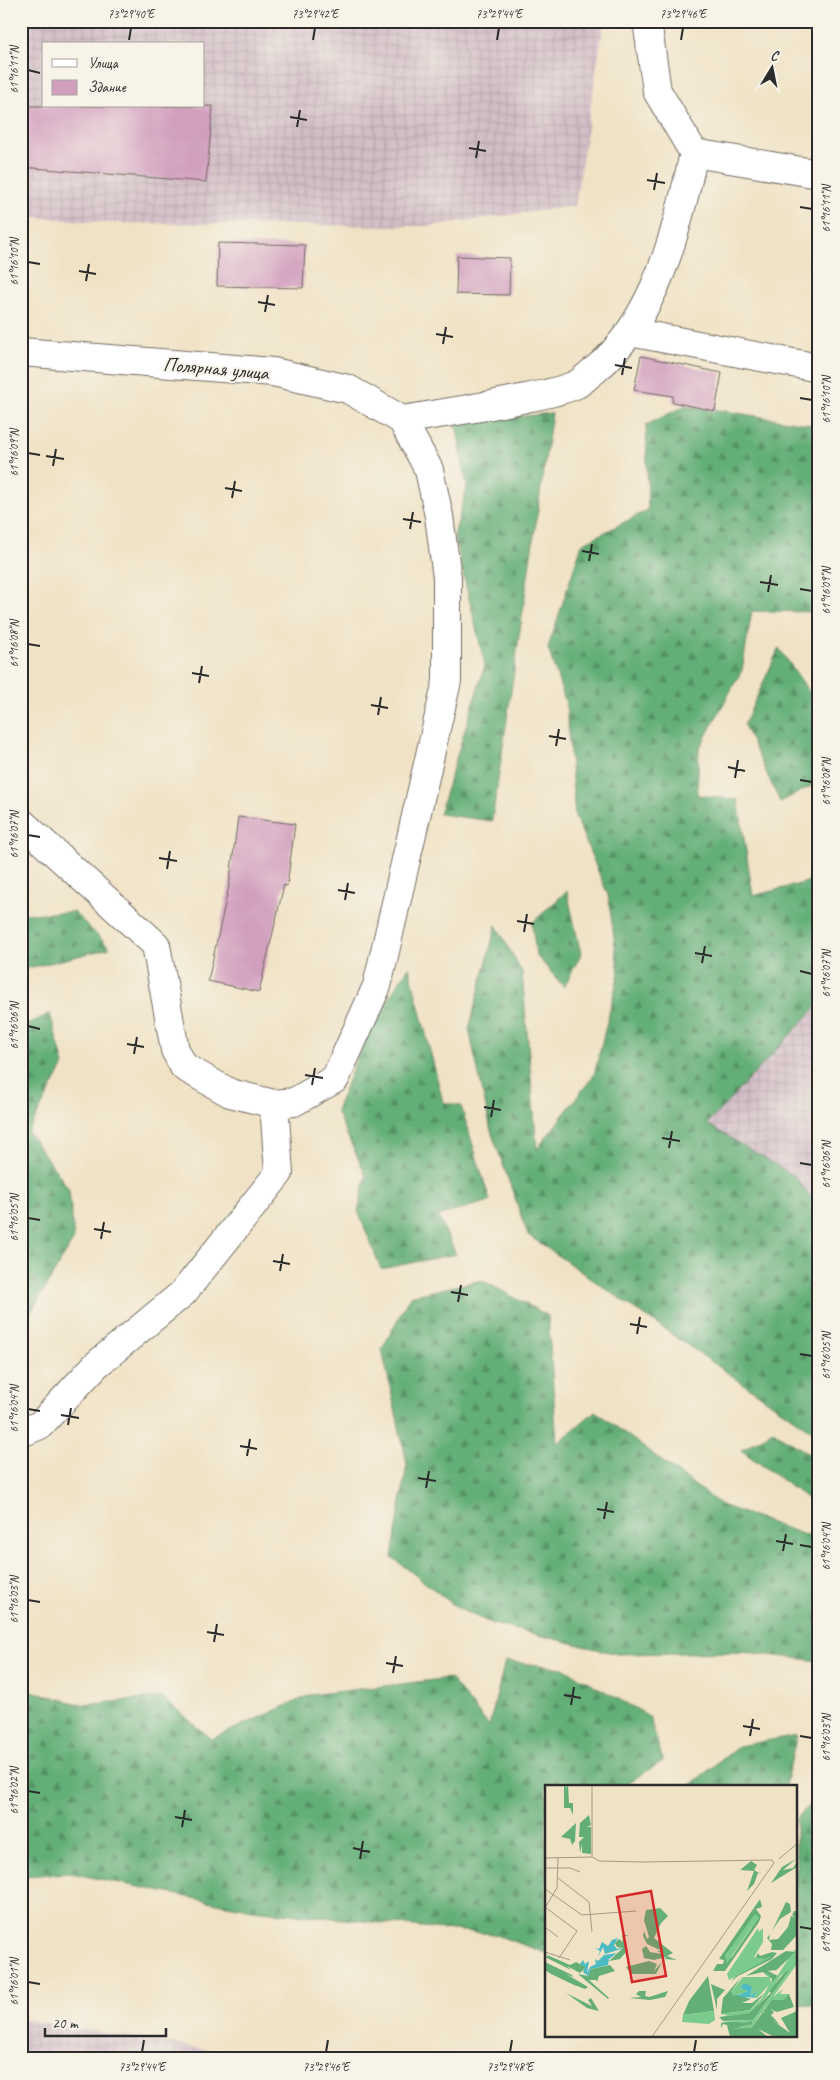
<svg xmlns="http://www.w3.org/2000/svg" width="840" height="2080" font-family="Caveat,sans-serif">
<defs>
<pattern id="industrial-grid" width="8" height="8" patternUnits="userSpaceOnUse" patternTransform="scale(1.25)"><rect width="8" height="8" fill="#d2bdc6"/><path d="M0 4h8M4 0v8" fill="none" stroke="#b4a3aa"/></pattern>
<pattern id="forest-firs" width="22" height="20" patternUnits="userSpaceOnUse" patternTransform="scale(1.25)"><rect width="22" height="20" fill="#64af78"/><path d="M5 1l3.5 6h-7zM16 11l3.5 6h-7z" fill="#538f63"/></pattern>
</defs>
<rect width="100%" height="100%" fill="#f7f3e8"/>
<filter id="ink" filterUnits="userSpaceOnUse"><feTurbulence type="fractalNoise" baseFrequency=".02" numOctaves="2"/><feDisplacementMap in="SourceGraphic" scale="10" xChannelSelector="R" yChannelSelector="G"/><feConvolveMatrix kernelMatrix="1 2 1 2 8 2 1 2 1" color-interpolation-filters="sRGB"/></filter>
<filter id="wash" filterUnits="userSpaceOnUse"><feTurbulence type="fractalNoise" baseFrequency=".0096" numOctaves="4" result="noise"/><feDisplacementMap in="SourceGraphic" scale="20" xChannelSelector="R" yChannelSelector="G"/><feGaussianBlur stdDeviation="1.12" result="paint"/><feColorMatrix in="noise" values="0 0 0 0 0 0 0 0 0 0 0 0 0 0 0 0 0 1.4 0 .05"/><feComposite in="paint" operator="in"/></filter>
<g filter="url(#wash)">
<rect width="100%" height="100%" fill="#f0e2c5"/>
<path fill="url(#industrial-grid)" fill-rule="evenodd" d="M 21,21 L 604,21 L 575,206 L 428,226 L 108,223 L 21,216 ZM 44,44 L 204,44 L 204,106 L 44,106 Z
M 819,1004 L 819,1256 L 707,1124 Z
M 21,2019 L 262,2059 L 21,2059 Z"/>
<path fill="url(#forest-firs)" stroke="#486d52" d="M 687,405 L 819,426 L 819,612 L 752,611 L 742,670 L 699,749 L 697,795 L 738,800 L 753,896 L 819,879 L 819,1004 L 707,1124 L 794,1176 L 819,1207 L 819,1436 L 528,1235 L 491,1131 L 469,1029 L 496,925 L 522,972 L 537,1149 L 594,1075 L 619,973 L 608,895 L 575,816 L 566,704 L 548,648 L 582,544 L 648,510 L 646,425 Z
M 552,413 L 492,821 L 439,814 L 485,665 L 454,536 L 467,487 L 456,424 Z
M 779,648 L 819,706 L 819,782 L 780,802 L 744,725 Z
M 567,891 L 581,954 L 564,987 L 536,955 L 532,923 Z
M 74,912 L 110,948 L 21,970 L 21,914 Z
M 409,967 L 443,1102 L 461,1106 L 490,1201 L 438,1216 L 456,1254 L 381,1269 L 358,1211 L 366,1176 L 336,1111 L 368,1030 Z
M 50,1013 L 64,1065 L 28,1132 L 69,1189 L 74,1239 L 27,1319 L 21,1322 L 21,1028 Z
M 482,1280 L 548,1316 L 557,1444 L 595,1411 L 721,1505 L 819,1540 L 819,1661 L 743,1652 L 617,1654 L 493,1624 L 459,1609 L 392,1557 L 407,1464 L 382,1349 L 410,1296 Z
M 773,1431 L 819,1460 L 819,1507 L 741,1450 Z
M 505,1661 L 563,1668 L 649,1716 L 663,1761 L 623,1786 L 546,1786 L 546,1953 L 493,1934 L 252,1910 L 70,1873 L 23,1876 L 21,1874 L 21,1688 L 82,1705 L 162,1697 L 211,1739 L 310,1695 L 450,1678 L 489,1726 Z
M 797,1735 L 785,1786 L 689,1786 L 739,1746 Z
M 819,1794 L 819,2004 L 796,2005 L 796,1819 Z"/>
<g id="blocks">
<path fill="#d19ebe" d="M 21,106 L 213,106 L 206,182 L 21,167 Z
M 218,243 L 305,245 L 303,288 L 217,286 Z
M 457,256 L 510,258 L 509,295 L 456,294 Z
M 641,356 L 722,373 L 715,411 L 672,402 L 673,396 L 634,390 Z
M 238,817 L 295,824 L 287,886 L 284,885 L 259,992 L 208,981 L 229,886 Z"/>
</g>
</g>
<g filter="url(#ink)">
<use href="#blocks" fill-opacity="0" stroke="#706b61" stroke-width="1"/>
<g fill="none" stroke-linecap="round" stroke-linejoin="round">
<defs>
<path id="minor" d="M 647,21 L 657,91 L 694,153 L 819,174
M 630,332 L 819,368
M 21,352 L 273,372 L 348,389 L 402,420
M 402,420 C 443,413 485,407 526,398 C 542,395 562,391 577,384 C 583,381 589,374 595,370 C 656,320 678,227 694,153
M 21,822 L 156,945 L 175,1050 L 184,1067 L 230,1093 L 274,1104 L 294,1102 L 335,1079 L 377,986 L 447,681 L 447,578 L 439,516 L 429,470 L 402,420
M 21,1433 L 40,1425 L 96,1365 L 183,1293 L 279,1173 L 274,1104"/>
</defs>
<use href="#minor" stroke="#706b61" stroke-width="30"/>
<use href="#minor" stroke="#fff" stroke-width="28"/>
</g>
</g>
<path fill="none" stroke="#2b2b2b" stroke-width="2" d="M 129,40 L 131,28M 313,40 L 315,28M 497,40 L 499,28M 681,40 L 683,28M 28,70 L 40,73M 290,117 L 307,120M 297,127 L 300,110M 469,148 L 486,151M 476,158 L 479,141M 647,180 L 665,183M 654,190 L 657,173M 800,207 L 812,209M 28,262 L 40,264M 79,271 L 96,274M 86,281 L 89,264M 258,302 L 275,305M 265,312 L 268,295M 436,334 L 453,337M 443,344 L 446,327M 615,365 L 632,368M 622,375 L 625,358M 800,398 L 812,400M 28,453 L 40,455M 46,456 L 64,459M 53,466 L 56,449M 225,488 L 242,491M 232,498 L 235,481M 403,519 L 421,522M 410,529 L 413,512M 582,551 L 599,554M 589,561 L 592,544M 760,582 L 778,585M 800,589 L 812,591M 768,592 L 771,575M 28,644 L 40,646M 192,673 L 209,676M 199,683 L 202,666M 371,705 L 388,708M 378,715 L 381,697M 549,736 L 566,739M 556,746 L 559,729M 728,767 L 745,771M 735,778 L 738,760M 800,780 L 812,782M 28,835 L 40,837M 159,858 L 177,861M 167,869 L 170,851M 338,890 L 355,893M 345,900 L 348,883M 517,921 L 534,924M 524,932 L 527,914M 695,953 L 712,956M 702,963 L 705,946M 800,971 L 812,974M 28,1026 L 40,1029M 127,1044 L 144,1047M 134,1054 L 137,1037M 305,1075 L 323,1078M 312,1085 L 315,1068M 484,1107 L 501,1110M 491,1117 L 494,1100M 662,1138 L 680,1141M 669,1148 L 672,1131M 800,1163 L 812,1165M 28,1218 L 40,1220M 94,1229 L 111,1232M 101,1239 L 104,1222M 273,1261 L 290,1264M 280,1271 L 283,1254M 451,1292 L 468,1295M 458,1302 L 461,1285M 630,1324 L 647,1327M 637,1334 L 640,1317M 800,1354 L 812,1356M 28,1409 L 40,1411M 61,1415 L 79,1418M 68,1425 L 71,1408M 240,1446 L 257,1449M 247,1456 L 250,1439M 418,1478 L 436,1481M 426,1488 L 429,1471M 597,1509 L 614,1512M 604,1519 L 607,1502M 776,1541 L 793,1544M 800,1545 L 812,1547M 783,1551 L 786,1534M 28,1600 L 40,1602M 207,1632 L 224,1635M 214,1642 L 217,1624M 386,1663 L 403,1666M 393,1673 L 396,1656M 564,1695 L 581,1698M 571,1705 L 574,1687M 743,1726 L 760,1729M 750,1736 L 753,1719M 800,1736 L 812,1738M 28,1791 L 40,1793M 175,1817 L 192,1820M 182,1827 L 185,1810M 353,1848 L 370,1852M 360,1859 L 363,1841M 800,1927 L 812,1929M 28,1982 L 40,1984M 142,2052 L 144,2040M 326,2052 L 328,2040M 510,2052 L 512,2040M 694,2052 L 696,2040"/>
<g text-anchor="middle" stroke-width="4" stroke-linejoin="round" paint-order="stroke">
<g font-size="20" fill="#2b2b2b" stroke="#f7f3e8">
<text transform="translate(216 368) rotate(5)" y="7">Полярная улица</text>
</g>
</g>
<g transform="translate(545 1785)">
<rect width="252" height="252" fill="#f0e2c5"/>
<path d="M 19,0 L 22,3 L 22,0 L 27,0 L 23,0 L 24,18 L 28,18 L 28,30 L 25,23 L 19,23 ZM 44,30 L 46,40 L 42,42 L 46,42 L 46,69 L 37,68 L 37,59 L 35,68 L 34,57 L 39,52 L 34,52 L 35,38 ZM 31,38 L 30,56 L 27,60 L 25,54 L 16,52 ZM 251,74 L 238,85 L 248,83 L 252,77 L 252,82 L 226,98 L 237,82 ZM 206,76 L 212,80 L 209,85 L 216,89 L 213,88 L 209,99 L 202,106 L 209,86 L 195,85 ZM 215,114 L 217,122 L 211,124 L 216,131 L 214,137 L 180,186 L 168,186 L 172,179 L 178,179 L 179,175 L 174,174 ZM 214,132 L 187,172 L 184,174 L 180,171 L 200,144 ZM 241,117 L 245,119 L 246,127 L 235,134 L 227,146 ZM 115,123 L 123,131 L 116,138 L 109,153 L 128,168 L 122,171 L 132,175 L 120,174 L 121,172 L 109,175 L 99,173 L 97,164 L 101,161 L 105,167 L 117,169 L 112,166 L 117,166 L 102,159 L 98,151 L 99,146 L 102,154 L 104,152 L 99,135 L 101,125 ZM 249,126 L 252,126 L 252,150 L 238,165 L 226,165 L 227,159 L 222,153 L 225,149 L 224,155 L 233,154 L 243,142 L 246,131 L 250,132 L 247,130 ZM 77,150 L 83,150 L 79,152 L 82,166 L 75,174 L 64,176 L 78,163 L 72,162 L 70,158 L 74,154 L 78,157 ZM 241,166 L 251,167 L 228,188 L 231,185 L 223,186 L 233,191 L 229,196 L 226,198 L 227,194 L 218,187 L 201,191 ZM 227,167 L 232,168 L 227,174 L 193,191 L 186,197 L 193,188 L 219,174 L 210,174 L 213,168 L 215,171 ZM 0,169 L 25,180 L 31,177 L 41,182 L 35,188 L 22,181 L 26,185 L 0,172 L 3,171 ZM 250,175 L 251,177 L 208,235 L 178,236 L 174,232 L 204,228 L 226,208 L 224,206 ZM 104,176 L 112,179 L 109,186 L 117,177 L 111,189 L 86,189 L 81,182 ZM 0,177 L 27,190 L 28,192 L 21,189 L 43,202 L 40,204 L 29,200 L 6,189 L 0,185 ZM 65,180 L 70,186 L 54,191 L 52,197 L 51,195 L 44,195 L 64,213 L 63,214 L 33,189 L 43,191 L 46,184 ZM 163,191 L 169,226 L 138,230 L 144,216 ZM 197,191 L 186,207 L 206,214 L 197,218 L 207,218 L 220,208 L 205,225 L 176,229 L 178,213 ZM 166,199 L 180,205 L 172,214 L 172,225 ZM 94,206 L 101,206 L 100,211 L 104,212 L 123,206 L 120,212 L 105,215 L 84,213 L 96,212 L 91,209 ZM 21,208 L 47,221 L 43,215 L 46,213 L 54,226 L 42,223 ZM 244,209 L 249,222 L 232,227 L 225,224 L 229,227 L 226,230 L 235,240 L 227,235 L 245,248 L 236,233 L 252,226 L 252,251 L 230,252 L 213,244 L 223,252 L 185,252 L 182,240 L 178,239 L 176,243 L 176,238 L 180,237 L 208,236 L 206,240 L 192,242 L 208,241 L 227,214 Z" fill="#64af78" fill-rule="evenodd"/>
<path d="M 210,129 L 214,132 L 182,178 L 180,171 ZM 213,143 L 214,147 L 218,143 L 218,157 L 209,172 L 219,174 L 228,171 L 184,195 L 182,189 ZM 252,165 L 252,179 L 228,212 L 238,204 L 235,209 L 244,209 L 239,215 L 226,215 L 218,226 L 221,228 L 216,228 L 207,243 L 187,244 L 206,240 L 208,236 L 200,238 L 178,236 L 208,235 L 246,184 L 236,190 L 221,212 L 204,228 L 184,231 L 176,229 L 205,225 L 217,213 L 224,200 L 212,213 L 209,211 L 214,205 L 205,211 L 207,202 L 204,204 L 199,198 L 195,204 L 201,203 L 202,207 L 188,211 L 186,207 L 198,192 L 223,192 L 218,187 L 224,190 L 226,198 L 229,196 L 246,170 L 251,167 L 246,166 ZM 169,226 L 170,235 L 164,239 L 137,237 L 138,230 Z" fill="#7bcb8c"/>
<path d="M 73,153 L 69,160 L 72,164 L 79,162 L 76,164 L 60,169 L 58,162 L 53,172 L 55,166 L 50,163 L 54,164 L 57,157 L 63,161 L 67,155 ZM 72,168 L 64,174 L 63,180 L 46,184 L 43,191 L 38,187 L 40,182 L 35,179 L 38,175 L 40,179 L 44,176 L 42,188 L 45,182 L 51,179 L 50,174 L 53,176 L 59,170 ZM 199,198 L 207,202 L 205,211 L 214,205 L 209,211 L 212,213 L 191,211 L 203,206 L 195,203 Z" fill="#4cbbc3"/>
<path fill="none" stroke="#a19987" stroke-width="1" d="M 47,0 L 47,72M 0,73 L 47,72 L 54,76 L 98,77 L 227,75 L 229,78 L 106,253M 234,74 L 253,58M 0,83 L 25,83 L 35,87M 13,93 L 44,117 L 47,147M 0,104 L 37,130 L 91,126M 0,122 L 32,146 L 14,173M 0,123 L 12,103 L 13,73M 0,142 L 13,152M 0,167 L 25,175"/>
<path fill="#d62828" fill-opacity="0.15" stroke="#d62828" stroke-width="2.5" d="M 106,106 L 121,191 L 87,197 L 72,112 Z"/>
<rect width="252" height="252" fill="none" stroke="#2b2b2b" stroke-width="2.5"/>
</g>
<rect width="840" height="2080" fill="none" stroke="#f7f3e8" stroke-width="55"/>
<rect x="42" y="42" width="162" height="65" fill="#f7f3e8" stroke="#a5a39c"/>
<rect x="52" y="59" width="25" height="8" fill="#ffffff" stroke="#a5a39c"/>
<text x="88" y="68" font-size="15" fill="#2b2b2b">Улица</text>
<rect x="52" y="80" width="25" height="15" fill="#d19ebe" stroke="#a5a39c"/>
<text x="88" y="92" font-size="15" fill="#2b2b2b">Здание</text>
<g transform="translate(772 68) rotate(10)" stroke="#f7f3e8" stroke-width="4" paint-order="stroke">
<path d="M0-4L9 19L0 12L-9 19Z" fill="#2b2b2b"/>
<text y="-8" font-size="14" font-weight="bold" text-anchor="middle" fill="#2b2b2b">С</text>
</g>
<path d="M45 2028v8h121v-8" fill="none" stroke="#2b2b2b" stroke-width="2.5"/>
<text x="52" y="2028" font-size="15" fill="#2b2b2b" stroke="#f7f3e8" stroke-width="4" paint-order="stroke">20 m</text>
<rect x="28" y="28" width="784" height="2024" fill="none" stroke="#2b2b2b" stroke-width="2"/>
<g font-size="12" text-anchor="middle" fill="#2b2b2b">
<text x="131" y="18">73°29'40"E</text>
<text x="315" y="18">73°29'42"E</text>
<text x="499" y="18">73°29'44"E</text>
<text x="683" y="18">73°29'46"E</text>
<text transform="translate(14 70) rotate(-90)" y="4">61°16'11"N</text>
<text transform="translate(826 209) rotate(-90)" y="4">61°16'11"N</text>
<text transform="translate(14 262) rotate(-90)" y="4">61°16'10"N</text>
<text transform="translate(826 400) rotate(-90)" y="4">61°16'10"N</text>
<text transform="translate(14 453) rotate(-90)" y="4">61°16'09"N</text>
<text transform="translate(826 591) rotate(-90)" y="4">61°16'09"N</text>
<text transform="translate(14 644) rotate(-90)" y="4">61°16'08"N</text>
<text transform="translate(826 782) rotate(-90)" y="4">61°16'08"N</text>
<text transform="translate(14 835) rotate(-90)" y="4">61°16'07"N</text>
<text transform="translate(826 974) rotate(-90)" y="4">61°16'07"N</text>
<text transform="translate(14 1026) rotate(-90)" y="4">61°16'06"N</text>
<text transform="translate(826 1165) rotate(-90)" y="4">61°16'06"N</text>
<text transform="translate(14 1218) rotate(-90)" y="4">61°16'05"N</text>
<text transform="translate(826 1356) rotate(-90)" y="4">61°16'05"N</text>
<text transform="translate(14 1409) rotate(-90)" y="4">61°16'04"N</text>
<text transform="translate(826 1547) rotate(-90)" y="4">61°16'04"N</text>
<text transform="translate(14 1600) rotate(-90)" y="4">61°16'03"N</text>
<text transform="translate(826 1738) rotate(-90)" y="4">61°16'03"N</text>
<text transform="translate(14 1791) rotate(-90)" y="4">61°16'02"N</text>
<text transform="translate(826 1929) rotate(-90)" y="4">61°16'02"N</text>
<text transform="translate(14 1982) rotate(-90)" y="4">61°16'01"N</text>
<text x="142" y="2071">73°29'44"E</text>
<text x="326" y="2071">73°29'46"E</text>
<text x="510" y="2071">73°29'48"E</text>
<text x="694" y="2071">73°29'50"E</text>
</g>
</svg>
